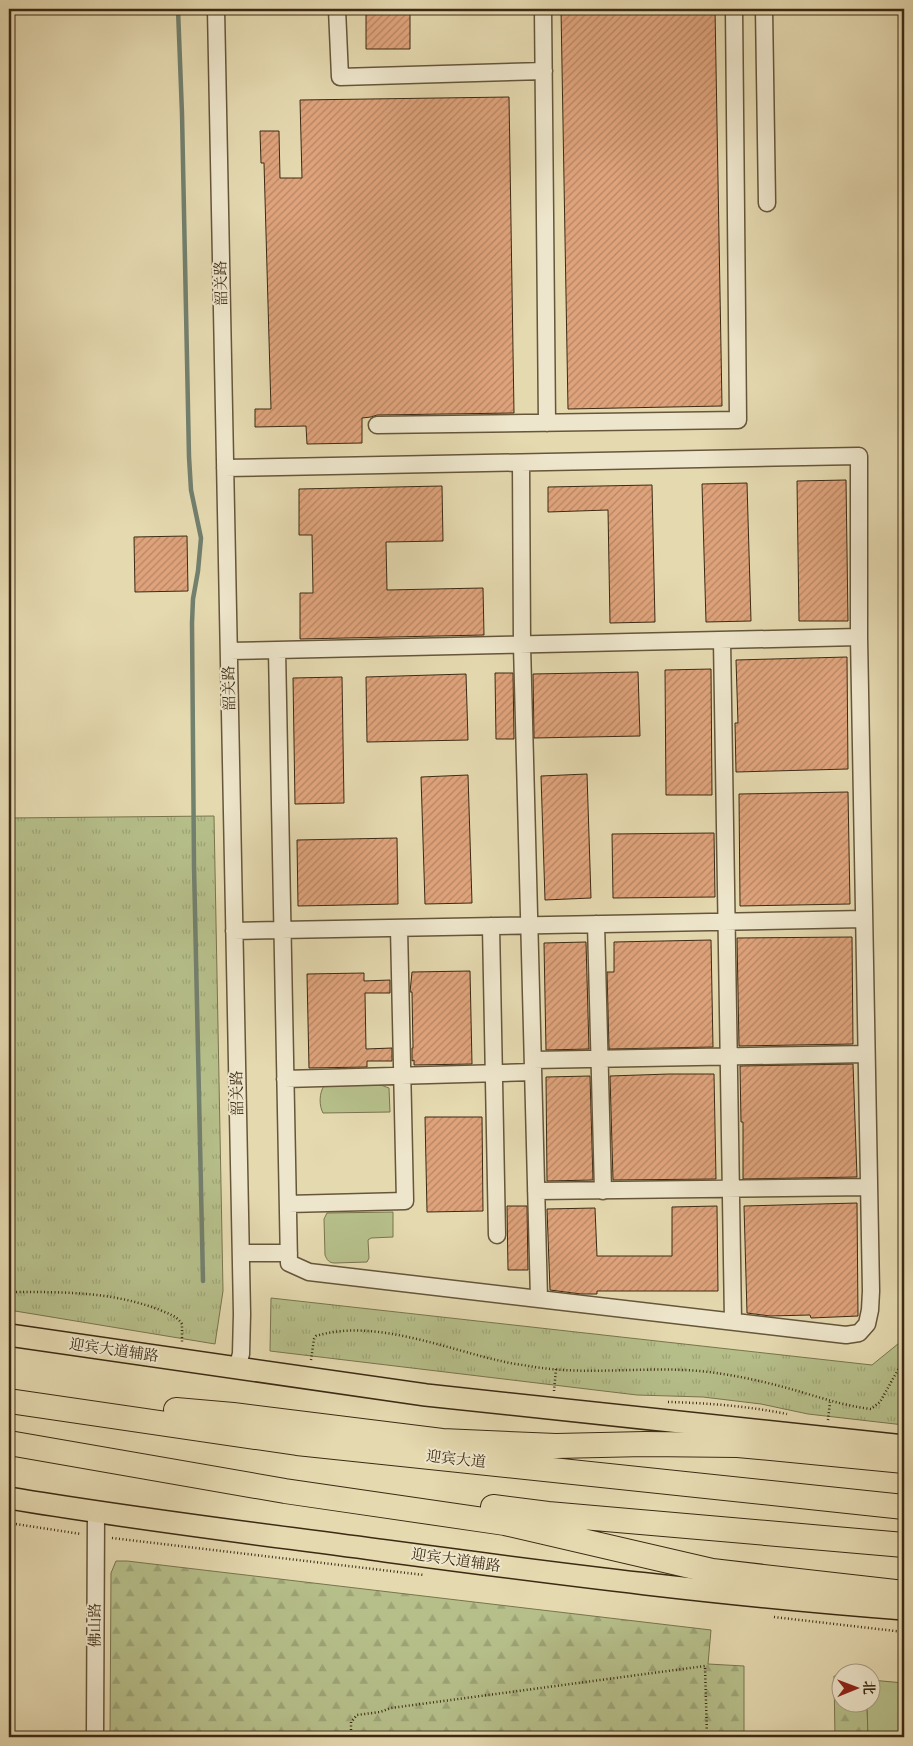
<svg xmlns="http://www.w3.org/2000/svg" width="913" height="1746" font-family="Cardo,'Noto Serif SC',serif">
<defs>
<pattern id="grass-tufts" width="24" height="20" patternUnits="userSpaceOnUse" patternTransform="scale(1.25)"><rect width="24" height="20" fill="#b6bf8a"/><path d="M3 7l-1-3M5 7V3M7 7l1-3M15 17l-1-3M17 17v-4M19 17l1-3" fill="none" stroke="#9da476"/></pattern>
<pattern id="forest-firs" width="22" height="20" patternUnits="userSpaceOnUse" patternTransform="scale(1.25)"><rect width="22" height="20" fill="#b6bf8a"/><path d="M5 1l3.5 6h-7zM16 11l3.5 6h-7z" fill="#9da476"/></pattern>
<pattern id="building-hatch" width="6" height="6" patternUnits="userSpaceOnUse" patternTransform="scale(1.25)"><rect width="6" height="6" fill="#dfa37b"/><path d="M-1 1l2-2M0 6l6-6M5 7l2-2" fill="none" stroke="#b68564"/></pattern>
</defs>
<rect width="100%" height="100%" fill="#e5d9b0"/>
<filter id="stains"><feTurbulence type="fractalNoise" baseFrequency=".004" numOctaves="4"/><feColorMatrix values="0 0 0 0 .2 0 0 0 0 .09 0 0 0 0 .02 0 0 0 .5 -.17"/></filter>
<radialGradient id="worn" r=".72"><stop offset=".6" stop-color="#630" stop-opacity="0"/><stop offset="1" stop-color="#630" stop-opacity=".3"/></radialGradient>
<path fill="url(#grass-tufts)" stroke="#79744e" d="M 214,816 L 223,1291 L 215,1344 L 9,1310 L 9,818 Z
M 271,1298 L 872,1365 L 904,1339 L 904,1425 L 808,1414 L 761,1404 L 703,1397 L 637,1395 L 270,1351 Z"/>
<path fill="url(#forest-firs)" stroke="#79744e" d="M 116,1561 L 127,1561 L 711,1630 L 708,1664 L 744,1666 L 744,1737 L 110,1737 L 111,1573 Z
M 834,1676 L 840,1677 L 840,1704 L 867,1704 L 868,1737 L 835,1737 Z"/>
<path fill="#b6bf8a" stroke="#79744e" d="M 381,1085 L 389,1088 L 390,1112 L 323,1113 C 319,1106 319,1093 324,1086 Z
M 393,1212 L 393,1237 L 371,1238 L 368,1240 L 369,1258 L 367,1262 L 335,1263 C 329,1263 327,1260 325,1255 L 324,1219 L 327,1213 Z
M 871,1680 L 904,1683 L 904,1737 L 868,1737 L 867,1704 L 870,1704 Z"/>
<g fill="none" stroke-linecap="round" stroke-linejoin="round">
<path stroke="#72806e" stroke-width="4.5" d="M 178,9 L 182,114 L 189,457 L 191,490 L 201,538 L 198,571 L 193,599 L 192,623 L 194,866 L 203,1281"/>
</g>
<path fill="url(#building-hatch)" stroke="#3c2a13" d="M 366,9 L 410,9 L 410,49 L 366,49 Z
M 561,9 L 715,9 L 722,406 L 568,409 Z
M 509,97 L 514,413 L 377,415 L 371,417 L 362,418 L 362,443 L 307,444 L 306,426 L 255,427 L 255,409 L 271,409 L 264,163 L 261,163 L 260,131 L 279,131 L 280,178 L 302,178 L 300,100 Z
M 846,480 L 848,621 L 799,621 L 797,481 Z
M 747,483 L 751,621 L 706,622 L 702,484 Z
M 652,485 L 655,622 L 610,623 L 608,510 L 548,512 L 548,487 Z
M 442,486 L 443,541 L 386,542 L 387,590 L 483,588 L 484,635 L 300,639 L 300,593 L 313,593 L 312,535 L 299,535 L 299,489 Z
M 187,536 L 188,591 L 135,592 L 134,537 Z
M 847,657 L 848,769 L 736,772 L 735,723 L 738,723 L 736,660 Z
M 711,669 L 712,795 L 666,795 L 665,670 Z
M 638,672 L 640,736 L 534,738 L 533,674 Z
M 495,673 L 513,673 L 514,739 L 496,739 Z
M 466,674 L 468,740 L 367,742 L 366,677 Z
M 342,677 L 344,803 L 295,804 L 293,678 Z
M 587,774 L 591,898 L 545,900 L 541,776 Z
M 468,775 L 472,903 L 425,904 L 421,777 Z
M 848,792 L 850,904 L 740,906 L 739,794 Z
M 714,833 L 715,897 L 613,898 L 612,834 Z
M 397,838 L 398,904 L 298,906 L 297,840 Z
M 852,937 L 853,1044 L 739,1046 L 737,938 Z
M 711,940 L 713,1047 L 609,1049 L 607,972 L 614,972 L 614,942 Z
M 586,942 L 589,1049 L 546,1050 L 544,943 Z
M 470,971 L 472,1064 L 414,1065 L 414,1060 L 412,1061 L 412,1048 L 413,1048 L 412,992 L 410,992 L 412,972 Z
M 364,973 L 364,981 L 390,980 L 390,993 L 365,993 L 366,1049 L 392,1048 L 392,1061 L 367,1061 L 367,1067 L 309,1068 L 307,974 Z
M 853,1064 L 857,1177 L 743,1179 L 743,1122 L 741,1122 L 740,1066 Z
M 669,1074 L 714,1074 L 716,1179 L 613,1180 L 610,1076 Z
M 590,1076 L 593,1180 L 547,1181 L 546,1077 Z
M 425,1117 L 482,1117 L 483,1211 L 427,1212 Z
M 857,1203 L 858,1316 L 811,1318 L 810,1315 L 770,1316 L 747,1313 L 744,1206 Z
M 507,1206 L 527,1206 L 528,1270 L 508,1270 Z
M 717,1206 L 718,1291 L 597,1291 L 597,1294 L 581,1294 L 550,1290 L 547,1209 L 595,1208 L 597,1256 L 672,1256 L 672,1207 Z"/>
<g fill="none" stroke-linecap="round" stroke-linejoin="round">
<defs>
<path id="minor" d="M 216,9 L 242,1314 L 241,1354 L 237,1367
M 337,9 L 340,77 L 544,71
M 543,9 L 547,423
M 764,9 L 767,203
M 377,425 L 738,420 L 734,9
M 521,463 L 522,645 L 539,1299
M 225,468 L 859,456 L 859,637 L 871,1291 L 870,1310 L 867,1324 L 859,1333 L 846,1335 L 309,1272 L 289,1263 L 277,650
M 722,640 L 733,1321
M 229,651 L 859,637
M 596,924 L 603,1191
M 491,926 L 497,1235
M 234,931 L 864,919
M 533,1060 L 866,1054
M 285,1079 L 533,1072
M 536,1191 L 869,1187
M 288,1204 L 405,1201 L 399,928
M 241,1253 L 289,1253
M 95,1737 L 96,1512"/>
<path id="major" d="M 9,1335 L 426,1395 L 904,1446
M 9,1498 C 134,1519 260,1534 386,1551 C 558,1574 731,1596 904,1609"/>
<path id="highway" d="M 9,1401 L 297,1443 L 904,1507
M 176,1410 L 233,1415 L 442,1441 L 556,1446 L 645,1444 L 738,1445 L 904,1461
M 9,1443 L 285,1491 L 505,1523 L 712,1571 L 904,1593
M 493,1507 L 548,1514 L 904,1545"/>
</defs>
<use href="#minor" stroke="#66563a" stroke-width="19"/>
<use href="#major" stroke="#3c2a13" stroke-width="24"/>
<use href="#highway" stroke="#3c2a13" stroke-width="26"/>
<path stroke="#3c2a13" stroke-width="2.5" stroke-dasharray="1 2.5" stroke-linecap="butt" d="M 9,1292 C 61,1292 111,1291 160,1310 C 169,1314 177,1316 182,1324 L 182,1342
M 311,1360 L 314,1339 L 316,1336 C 373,1318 446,1349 501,1361 C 512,1364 524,1365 535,1367 C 593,1376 651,1365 709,1372 C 740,1376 771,1383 801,1392 C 825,1399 846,1406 871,1409 L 880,1402 L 904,1359
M 554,1391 L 556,1369
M 668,1402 C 708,1403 747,1406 787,1414
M 828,1420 L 830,1402
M 9,1523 L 81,1534
M 112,1538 L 424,1575
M 774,1617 L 904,1632
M 351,1737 L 351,1722 L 357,1715 L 380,1712 L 391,1708 L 705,1666 L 707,1737"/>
<use href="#minor" stroke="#eee6cc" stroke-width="16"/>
<use href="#major" stroke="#e5d9b0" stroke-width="21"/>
<use href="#highway" stroke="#e5d9b0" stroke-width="24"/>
</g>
<g text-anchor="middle" stroke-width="4" stroke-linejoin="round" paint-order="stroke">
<g font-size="15" fill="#3c2a13" stroke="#eee6cc">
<text transform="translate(221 283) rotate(-91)" y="5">韶关路</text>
<text transform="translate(229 688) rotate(-91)" y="5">韶关路</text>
<text transform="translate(237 1093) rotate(-91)" y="5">韶关路</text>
<text transform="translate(114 1350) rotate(8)" y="5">迎宾大道辅路</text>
<text transform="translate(456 1459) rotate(6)" y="5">迎宾大道</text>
<text transform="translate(456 1560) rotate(8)" y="5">迎宾大道辅路</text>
<text transform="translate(95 1625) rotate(-90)" y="5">佛山路</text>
</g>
</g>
<rect width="913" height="1746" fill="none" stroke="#e5d9b0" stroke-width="30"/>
<rect x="10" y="10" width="893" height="1726" fill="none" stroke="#3c2a13" stroke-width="2.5"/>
<rect x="15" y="15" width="883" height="1716" fill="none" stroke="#3c2a13"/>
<g transform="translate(856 1688) rotate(89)"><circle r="24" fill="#eee6cc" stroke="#a79b82"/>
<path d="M0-4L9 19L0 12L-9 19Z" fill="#8f2418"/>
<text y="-8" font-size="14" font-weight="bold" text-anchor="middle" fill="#3c2a13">北</text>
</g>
<rect width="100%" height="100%" filter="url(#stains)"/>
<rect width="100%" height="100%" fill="url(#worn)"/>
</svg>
